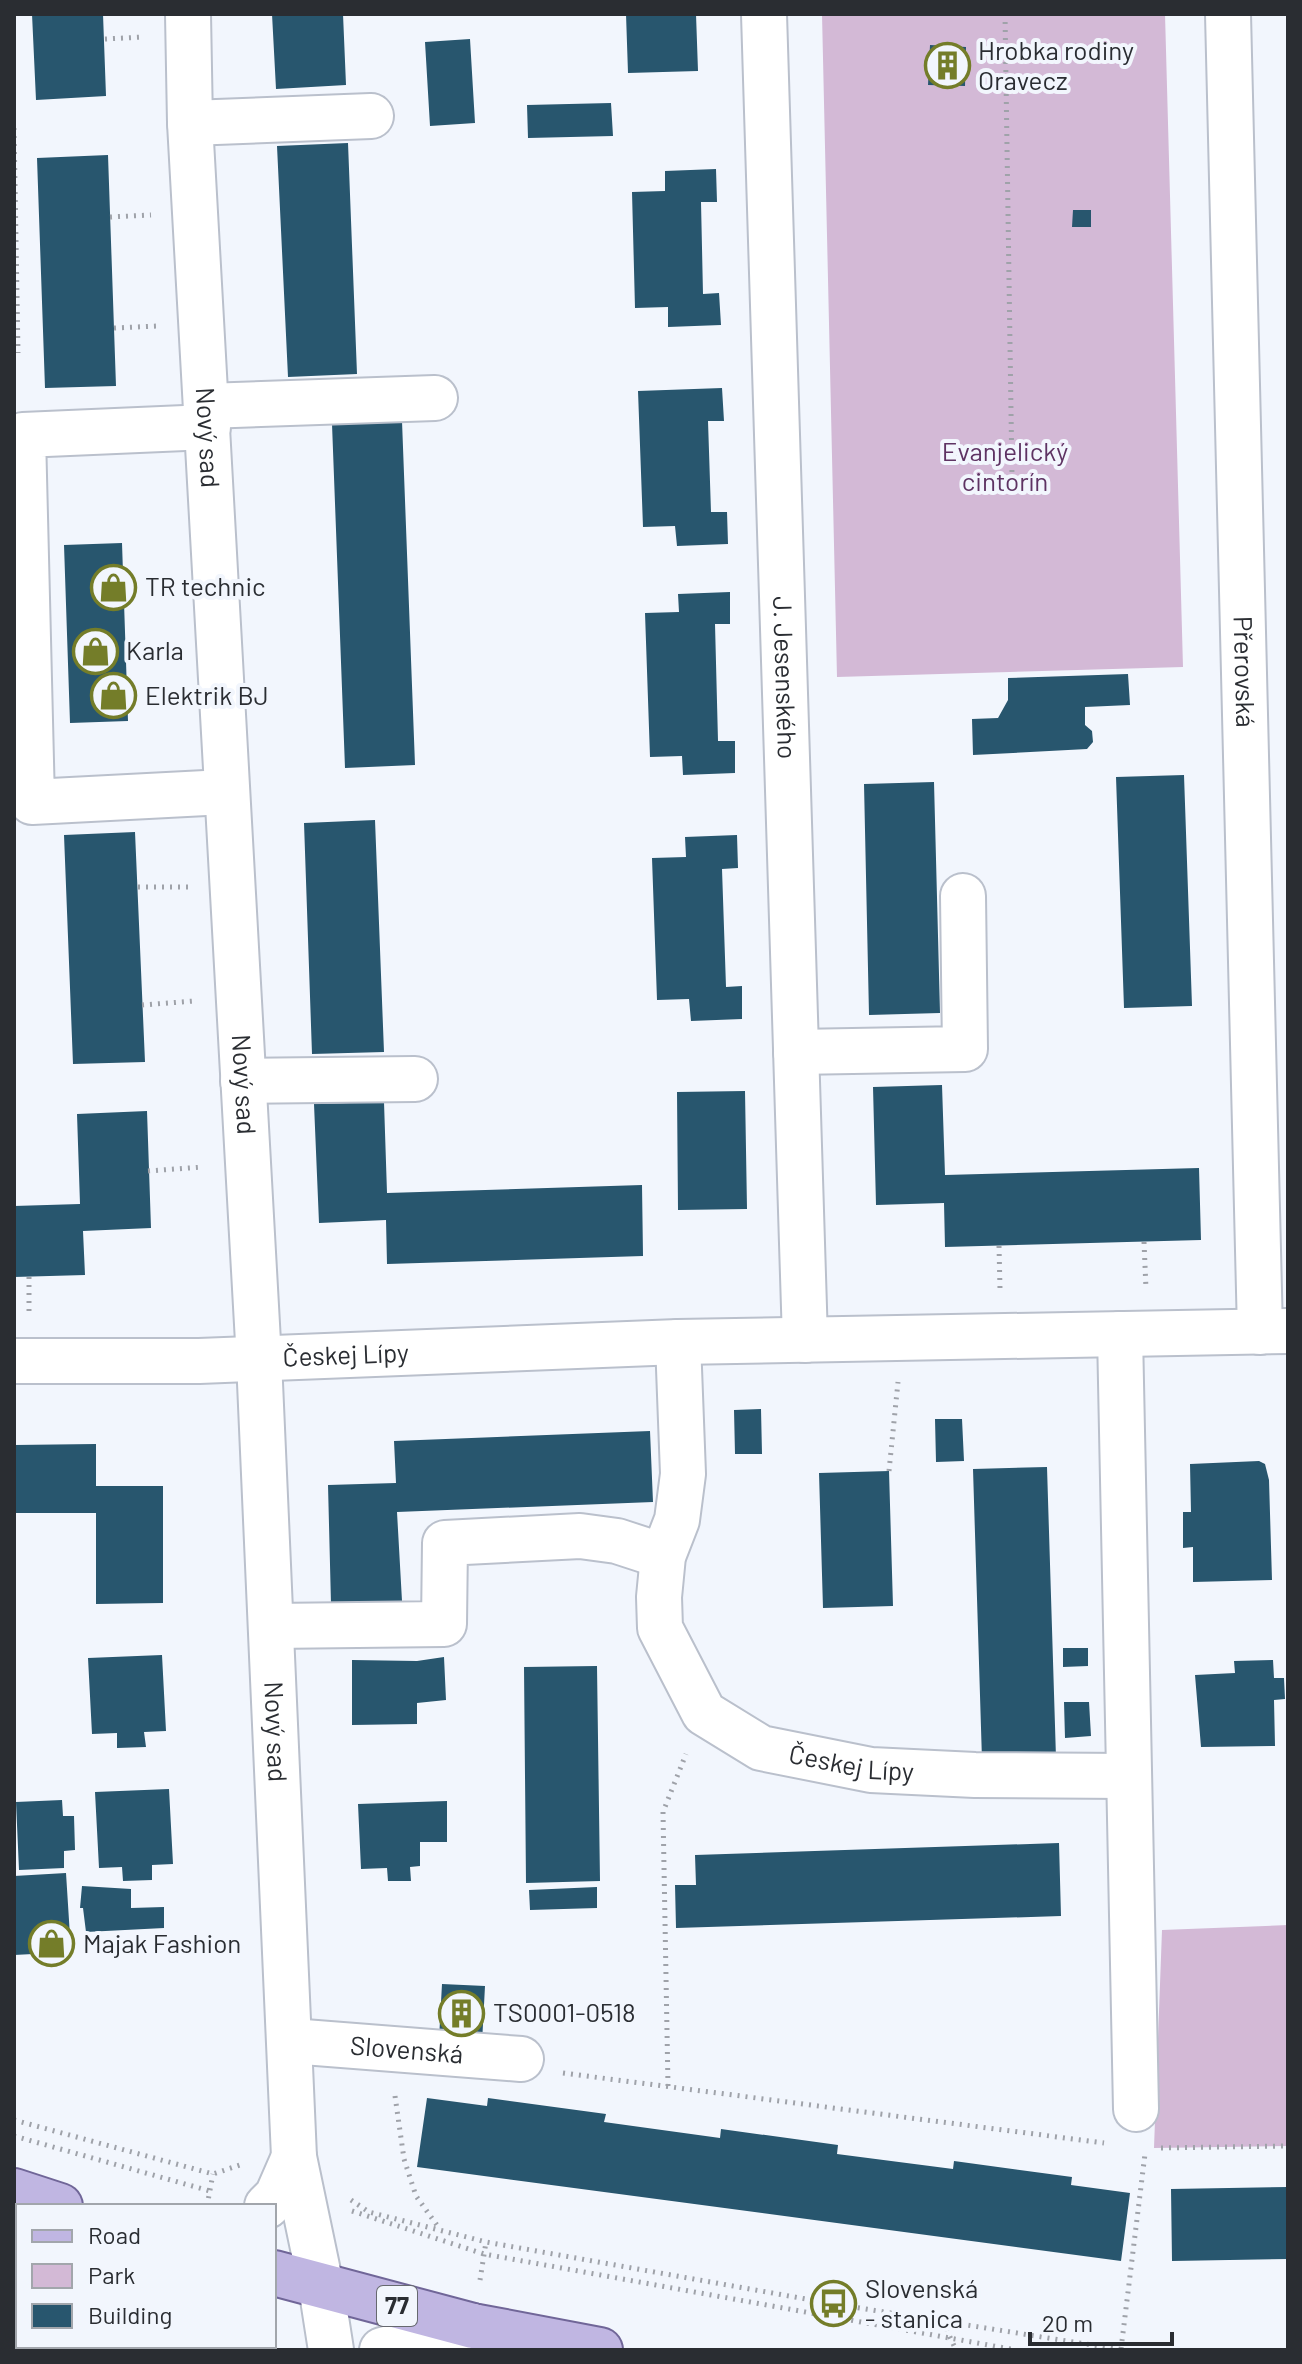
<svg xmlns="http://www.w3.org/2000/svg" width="1302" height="2364" font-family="Barlow,sans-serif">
<rect width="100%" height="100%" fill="#f2f6fd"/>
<path fill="#d3b9d6" d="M 822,14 L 1165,14 L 1183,667 L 837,677 Z
M 1288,1925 L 1288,2146 L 1154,2148 L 1162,1930 Z"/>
<path fill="#28566e" d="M 32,14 L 103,14 L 106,96 L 36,100 Z
M 272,14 L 343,14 L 346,85 L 276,89 Z
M 626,14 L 696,14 L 698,71 L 628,73 Z
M 470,39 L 475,123 L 430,126 L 425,42 Z
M 930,45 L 966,47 L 965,86 L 928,85 Z
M 611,103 L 613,136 L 528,138 L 527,105 Z
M 348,143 L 357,374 L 288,377 L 277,146 Z
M 108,155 L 116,386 L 45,388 L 37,158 Z
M 716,169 L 717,202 L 701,202 L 703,294 L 719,293 L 721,325 L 668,327 L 668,307 L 635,308 L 632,192 L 665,191 L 665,171 Z
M 1073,210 L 1091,210 L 1091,227 L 1072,227 Z
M 722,388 L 724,421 L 708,421 L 711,512 L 727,512 L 728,544 L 677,546 L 675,526 L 643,527 L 638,391 Z
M 402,421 L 415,765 L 345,768 L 332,424 Z
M 122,543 L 128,721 L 70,723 L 64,545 Z
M 730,592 L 730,624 L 715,624 L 718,741 L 735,741 L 735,773 L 683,775 L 682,756 L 650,757 L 645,613 L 679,612 L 678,594 Z
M 1128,674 L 1130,705 L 1085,707 L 1085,725 L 1092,731 L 1093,742 L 1087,749 L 973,755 L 972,719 L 998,718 L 1008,700 L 1008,678 Z
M 1184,775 L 1192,1006 L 1124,1008 L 1116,777 Z
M 934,782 L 940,1013 L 869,1015 L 864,784 Z
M 375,820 L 384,1052 L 312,1054 L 304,823 Z
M 135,832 L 145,1062 L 73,1064 L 64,835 Z
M 737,835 L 738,868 L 722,869 L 726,987 L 742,986 L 742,1019 L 691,1021 L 689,999 L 657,1000 L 652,858 L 686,857 L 685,837 Z
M 942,1085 L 945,1175 L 1199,1168 L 1201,1240 L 945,1247 L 944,1203 L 876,1205 L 873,1087 Z
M 745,1091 L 747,1209 L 678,1210 L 677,1092 Z
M 384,1102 L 387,1193 L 642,1185 L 643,1256 L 387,1264 L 386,1220 L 319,1223 L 314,1104 Z
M 147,1111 L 151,1228 L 83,1231 L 85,1275 L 14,1277 L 14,1206 L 80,1204 L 77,1114 Z
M 761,1409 L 762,1454 L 735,1454 L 734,1410 Z
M 935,1419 L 962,1419 L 964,1461 L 936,1462 Z
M 650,1431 L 653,1502 L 397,1512 L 402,1601 L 331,1604 L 328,1485 L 396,1483 L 394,1441 Z
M 96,1444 L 96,1486 L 163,1486 L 163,1603 L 96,1604 L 96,1513 L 14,1513 L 14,1445 Z
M 1259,1461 L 1265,1464 L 1269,1480 L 1272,1580 L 1193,1582 L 1193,1547 L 1183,1548 L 1183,1512 L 1191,1512 L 1190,1464 Z
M 1047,1467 L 1056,1758 L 982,1760 L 973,1469 Z
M 889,1471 L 893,1606 L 823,1608 L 819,1473 Z
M 1063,1648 L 1088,1648 L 1088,1666 L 1063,1667 Z
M 162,1655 L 166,1731 L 144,1732 L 146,1747 L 117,1748 L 117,1733 L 92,1734 L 88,1658 Z
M 444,1657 L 446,1700 L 417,1703 L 417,1724 L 352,1725 L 352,1660 L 417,1661 Z
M 1273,1660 L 1274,1678 L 1284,1678 L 1285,1699 L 1274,1700 L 1275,1746 L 1201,1747 L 1195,1675 L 1235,1673 L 1234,1661 Z
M 597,1666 L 600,1881 L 526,1883 L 524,1667 Z
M 1064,1702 L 1089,1702 L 1091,1736 L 1065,1738 Z
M 169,1789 L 173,1864 L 152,1865 L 152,1880 L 123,1881 L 122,1867 L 99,1868 L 95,1792 Z
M 62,1800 L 63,1816 L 74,1816 L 75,1850 L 64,1851 L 64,1868 L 19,1870 L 16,1802 Z
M 447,1801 L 447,1842 L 420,1842 L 420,1866 L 410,1867 L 411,1881 L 388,1881 L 387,1868 L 361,1869 L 358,1804 Z
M 1059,1843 L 1061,1916 L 676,1928 L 675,1885 L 696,1885 L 695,1855 Z
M 66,1873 L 71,1952 L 14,1955 L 14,1876 Z
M 82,1886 L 131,1889 L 131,1908 L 164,1907 L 164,1928 L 86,1932 L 83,1908 L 80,1908 Z
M 597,1887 L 597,1908 L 530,1910 L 529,1890 Z
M 442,1984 L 485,1986 L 482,2043 L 439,2039 Z
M 427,2098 L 487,2106 L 488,2098 L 606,2114 L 604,2122 L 720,2138 L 721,2129 L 838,2145 L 837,2154 L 953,2169 L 954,2161 L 1072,2177 L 1071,2185 L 1130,2193 L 1121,2261 L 417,2167 Z
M 1288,2187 L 1288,2259 L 1172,2261 L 1171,2189 Z"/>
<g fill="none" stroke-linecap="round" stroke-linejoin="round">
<defs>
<g id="minor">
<path id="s1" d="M 188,14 L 190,123 L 259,1360 L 294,2157 L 321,2286 L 331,2350"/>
<path id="s2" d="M 764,14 L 805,1340"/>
<path id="s3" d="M 1228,14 L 1260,1332"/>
<path d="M 190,123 L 371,116"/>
<path d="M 206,406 L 435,398"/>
<path d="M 208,427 L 23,435 L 32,802 L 225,792"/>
<path d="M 796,1052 L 965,1049 L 963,896"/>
<path d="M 243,1081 L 415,1079"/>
<path d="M 1120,1334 L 1136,2109"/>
<path id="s4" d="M 678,1342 L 683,1474 L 677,1520 L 663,1556 L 659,1597 L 660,1628 L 704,1713 L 761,1748 L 871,1770 L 975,1775 L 1128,1776"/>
<path id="s5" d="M 14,1361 L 199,1361 L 678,1342 L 1288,1331"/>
<path d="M 271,1626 L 444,1624 L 445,1543 L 580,1536 L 617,1541 L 663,1556"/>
<path id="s6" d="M 291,2041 L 521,2059"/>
<path d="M 267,2206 L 277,2196 L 294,2157"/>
<path d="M 382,2350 L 473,2326"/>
</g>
<path id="major" d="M 14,2191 L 60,2206
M 274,2273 L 473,2326 L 600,2350
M 14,2295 L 18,2296
M 185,2346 L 201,2350"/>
</defs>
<use href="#minor" stroke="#bac0cc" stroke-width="48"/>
<use href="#major" stroke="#706698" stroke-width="48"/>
<path stroke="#9fa2a9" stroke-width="5" stroke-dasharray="2 6" stroke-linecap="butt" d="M 1005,14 L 1012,477
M 105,39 L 144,37
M 14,128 L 18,353
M 110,217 L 151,215
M 114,328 L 157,326
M 138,887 L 188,887
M 142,1005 L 194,1001
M 148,1171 L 203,1167
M 1144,1242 L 1146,1289
M 999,1246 L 1000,1289
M 29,1277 L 29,1315
M 889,1471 L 898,1382
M 563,2073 L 1104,2143
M 668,2086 L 663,1812 L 686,1754
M 395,2096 L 404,2159 L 416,2196 L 439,2228
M 14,2120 L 213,2174 L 240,2165
M 14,2136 L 210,2191
M 1161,2148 L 1288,2146
M 351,2200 L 369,2212 L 486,2242 L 834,2304 L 1124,2350
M 207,2206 L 213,2174
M 352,2211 L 484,2254 L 1016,2350
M 480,2280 L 486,2242
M 943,2322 L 956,2350
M 1121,2349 L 1145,2154"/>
<use href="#minor" stroke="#fff" stroke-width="44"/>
<use href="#major" stroke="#c0b6e2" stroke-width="44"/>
</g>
<defs>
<symbol id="building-ring" viewBox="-11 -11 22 22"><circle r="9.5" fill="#f2f6fd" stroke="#747d29" stroke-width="1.5"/><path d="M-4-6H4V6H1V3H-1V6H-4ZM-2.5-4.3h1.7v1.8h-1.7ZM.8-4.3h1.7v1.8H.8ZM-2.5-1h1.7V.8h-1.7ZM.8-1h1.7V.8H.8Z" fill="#747d29"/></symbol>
<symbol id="shop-ring" viewBox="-11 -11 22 22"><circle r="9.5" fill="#f2f6fd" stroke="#747d29" stroke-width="1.5"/><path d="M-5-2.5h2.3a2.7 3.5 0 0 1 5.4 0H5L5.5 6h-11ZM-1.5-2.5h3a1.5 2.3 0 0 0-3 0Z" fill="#747d29"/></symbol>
<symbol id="bus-ring" viewBox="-11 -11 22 22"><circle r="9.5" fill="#f2f6fd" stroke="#747d29" stroke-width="1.5"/><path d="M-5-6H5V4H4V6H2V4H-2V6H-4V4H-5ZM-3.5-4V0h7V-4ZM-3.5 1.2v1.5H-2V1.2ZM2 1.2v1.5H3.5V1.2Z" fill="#747d29"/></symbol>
</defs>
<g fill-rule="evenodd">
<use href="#building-ring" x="922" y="40" width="51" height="51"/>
<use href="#shop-ring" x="88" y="562" width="51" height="51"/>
<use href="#shop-ring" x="70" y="626" width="51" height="51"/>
<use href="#shop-ring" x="88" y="670" width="51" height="51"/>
<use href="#shop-ring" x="26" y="1918" width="51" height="51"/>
<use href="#building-ring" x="436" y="1988" width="51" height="51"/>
<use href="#bus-ring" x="808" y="2278" width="51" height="51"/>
</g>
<g text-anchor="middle" stroke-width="8" stroke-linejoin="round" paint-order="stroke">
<rect fill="#f2f6fd" stroke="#66696f" stroke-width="2" x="377" y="2286" width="40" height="40" rx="6"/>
<g font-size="24" font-weight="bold" fill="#2a2d32">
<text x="397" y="2314">77</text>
</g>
<g font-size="26" fill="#2a2d32" stroke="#f2f6fd" text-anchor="start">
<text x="978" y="60">Hrobka rodiny<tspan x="978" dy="30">Oravecz</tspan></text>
<text x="145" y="596">TR technic</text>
<text x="126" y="660">Karla</text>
<text x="145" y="705">Elektrik BJ</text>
<text x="83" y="1953">Majak Fashion</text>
<text x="493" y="2022">TS0001-0518</text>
<text x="865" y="2298">Slovenská<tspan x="865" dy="30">- stanica</tspan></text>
</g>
<g font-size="26" fill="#2a2d32" stroke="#f2f6fd">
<text dy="9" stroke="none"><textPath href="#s1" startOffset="424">Nový sad</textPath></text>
<text dy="9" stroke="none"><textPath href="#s3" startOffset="658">Přerovská</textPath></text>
<text dy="9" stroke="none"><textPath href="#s2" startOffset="664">J. Jesenského</textPath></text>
<text dy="9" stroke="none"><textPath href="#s1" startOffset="1072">Nový sad</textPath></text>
<text dy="9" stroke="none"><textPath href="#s5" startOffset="332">Českej Lípy</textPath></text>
<text dy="9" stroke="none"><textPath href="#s1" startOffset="1720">Nový sad</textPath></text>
<text dy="9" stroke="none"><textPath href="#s4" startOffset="544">Českej Lípy</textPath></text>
<text dy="9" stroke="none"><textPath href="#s6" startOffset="116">Slovenská</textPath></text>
</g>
<g font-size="26" fill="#5e3363" stroke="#f2f6fd">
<text x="1005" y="461">Evanjelický<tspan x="1005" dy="30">cintorín</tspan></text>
</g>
</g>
<rect width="1302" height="2364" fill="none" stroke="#2a2d32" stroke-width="32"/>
<rect x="16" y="2204" width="260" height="144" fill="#f2f6fd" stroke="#a2a6ac" stroke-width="2"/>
<rect x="32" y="2230" width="40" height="12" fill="#c0b6e2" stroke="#a2a6ac" stroke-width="2"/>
<text x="88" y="2244" font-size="24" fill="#2a2d32">Road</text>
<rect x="32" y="2264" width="40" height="24" fill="#d3b9d6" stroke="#a2a6ac" stroke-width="2"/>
<text x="88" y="2284" font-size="24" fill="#2a2d32">Park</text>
<rect x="32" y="2304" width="40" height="24" fill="#28566e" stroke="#a2a6ac" stroke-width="2"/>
<text x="88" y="2324" font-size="24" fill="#2a2d32">Building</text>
<path d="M1030 2332v12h142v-12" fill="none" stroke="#2a2d32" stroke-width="4"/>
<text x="1042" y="2332" font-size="24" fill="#2a2d32" stroke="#f2f6fd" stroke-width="6" paint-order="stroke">20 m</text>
</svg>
